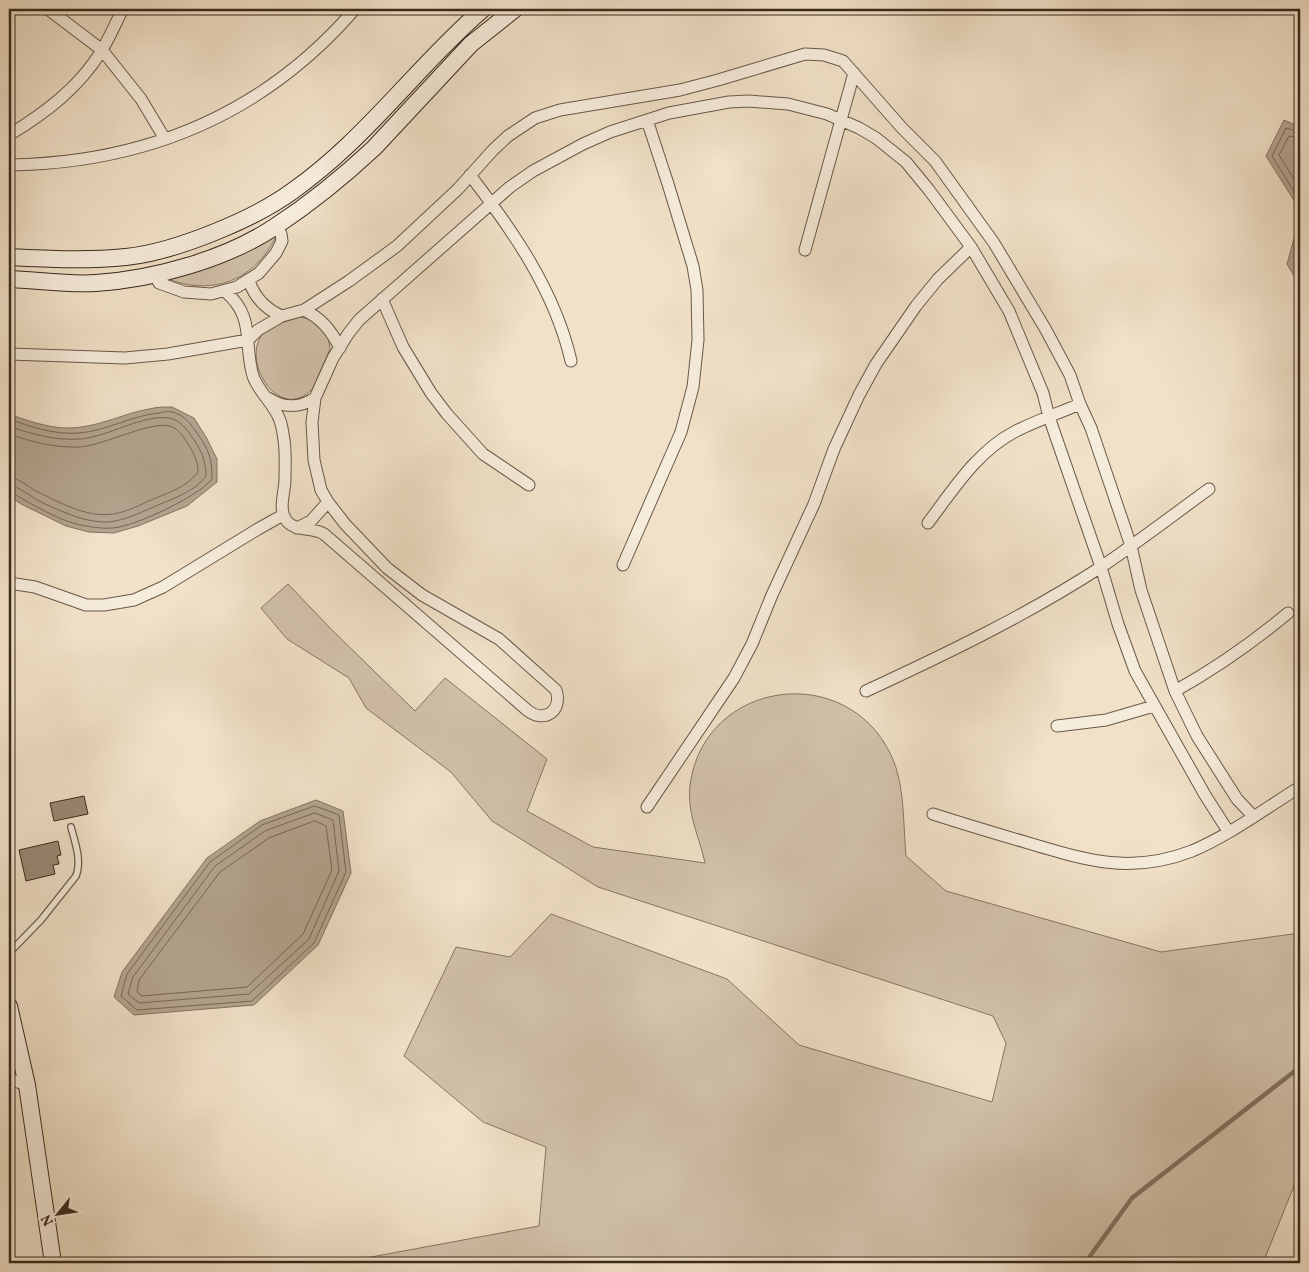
<svg xmlns="http://www.w3.org/2000/svg" width="1309" height="1272" font-family="Vollkorn,serif">
<rect width="100%" height="100%" fill="#f1e1c8"/>
<filter id="stains"><feTurbulence type="fractalNoise" baseFrequency=".004" numOctaves="4"/><feColorMatrix values="0 0 0 0 .2 0 0 0 0 .09 0 0 0 0 .02 0 0 0 .5 -.17"/></filter>
<radialGradient id="worn" r=".72"><stop offset=".6" stop-color="#630" stop-opacity="0"/><stop offset="1" stop-color="#630" stop-opacity=".3"/></radialGradient>
<path fill="#d2c2ab" stroke="#867664" d="M 278,232 C 257,281 211,298 163,277 Z
M 300,317 L 313,320 L 327,335 L 329,342 L 330,349 L 313,388 C 280,425 241,362 262,335 C 271,325 288,321 300,317 Z
M 288,584 L 332,630 L 415,711 L 445,678 L 547,759 L 527,811 L 593,847 L 705,863 C 699,836 687,814 690,785 C 704,680 846,660 891,755 C 905,784 903,824 906,856 L 946,891 L 1161,952 L 1300,933 L 1300,1171 L 1263,1263 L 274,1263 L 371,1257 L 539,1226 L 546,1147 L 483,1122 L 404,1056 L 456,947 L 510,957 L 551,914 L 727,979 L 799,1045 L 992,1102 L 1006,1043 L 993,1016 L 598,887 L 492,821 L 451,772 L 366,708 L 349,678 L 287,639 L 261,608 Z"/>
<path fill="#b3a38e" stroke="#837361" d="M 1284,120 L 1300,127 L 1300,210 L 1266,156 Z
M 1300,217 L 1300,286 L 1287,264 Z
M 172,407 L 194,418 L 206,437 L 217,459 L 217,482 L 187,506 L 138,526 L 114,533 L 89,532 L 66,526 L 21,504 L 9,496 L 9,414 C 31,422 57,431 81,427 C 105,424 126,413 149,409 C 157,407 165,407 172,407 Z
M 316,800 L 343,811 L 351,873 L 318,945 L 254,1005 L 134,1015 L 114,997 L 122,972 L 207,858 L 260,821 Z"/>
<g fill="none" stroke-linecap="round" stroke-linejoin="round">
<path stroke="#776656" stroke-width="1" d="M 1300,132 L 1286,128 L 1272,156 L 1300,201
M 1300,138 L 1289,136 L 1279,155 L 1300,189
M 9,419 C 31,427 55,435 79,433 C 107,431 132,415 160,413 C 163,412 168,411 172,412 C 183,414 191,424 197,433 C 209,450 212,458 212,479 C 199,496 136,526 113,528 C 99,529 81,526 67,521 C 53,516 39,508 26,501 C 20,498 15,493 9,492
M 9,426 C 31,434 56,441 80,439 C 108,437 143,414 169,418 C 180,420 187,429 192,437 C 201,449 206,461 206,476 C 195,491 175,498 158,505 C 144,511 130,518 115,521 C 91,526 60,511 39,501 C 30,496 19,486 9,486
M 9,434 C 31,442 56,448 80,447 C 104,445 151,421 169,426 C 178,428 183,436 188,444 C 194,453 198,462 198,472 C 188,486 169,493 153,499 C 140,505 127,512 113,514 C 86,518 59,502 36,491 C 27,486 20,478 9,478
M 315,806 L 339,815 L 346,872 L 314,943 L 252,1001 L 137,1010 L 121,996 L 127,974 L 210,862 L 262,825 Z
M 315,813 L 333,820 L 339,871 L 309,939 L 249,994 L 139,1003 L 128,994 L 133,977 L 215,866 L 265,831 Z
M 315,821 L 326,826 L 332,870 L 303,934 L 247,987 L 142,996 L 137,992 L 139,980 L 220,872 L 269,838 Z"/>
<path stroke="#837361" stroke-width="4.5" d="M 1085,1263 L 1132,1198 L 1300,1067"/>
</g>
<path fill="#9a8976" stroke="#3b2a1d" d="M 84,796 L 88,814 L 54,821 L 50,803 Z
M 58,841 L 61,855 L 57,856 L 59,864 L 53,865 L 55,874 L 26,881 L 19,850 Z"/>
<g fill="none" stroke-linecap="round" stroke-linejoin="round">
<defs>
<path id="lane" d="M 9,953 L 41,920 L 76,876 C 82,860 75,843 71,827"/>
<path id="street" d="M 48,9 L 102,50 L 141,99 L 165,139
M 9,135 C 45,113 79,88 102,50 C 110,37 116,22 123,9
M 9,165 C 146,163 264,114 355,9
M 470,175 C 513,231 555,291 571,361
M 805,250 L 854,73
M 154,273 L 159,283 L 184,292 L 211,294 L 237,287 L 259,273 L 276,253 L 282,241 L 281,234 L 275,227
M 249,281 C 255,298 265,309 282,316
M 225,291 C 256,318 243,342 253,376 C 258,391 273,403 279,418 C 282,424 283,434 284,440 C 286,453 285,466 285,479 C 285,492 278,509 286,520 C 294,532 313,527 324,534 L 527,710 C 544,724 563,711 556,690 L 499,639 L 422,595 L 387,568 L 345,524 L 328,502 L 321,490 L 314,460 L 312,422 L 315,398 L 333,358 L 348,334 L 359,320 L 510,187 L 533,171 L 583,144 L 610,132 L 669,113 L 729,102 L 749,101 L 788,104 L 827,114 L 859,128 L 876,138 L 906,162 L 929,190 L 971,247 L 1009,311 L 1043,393 L 1049,417 L 1101,567 L 1118,624 L 1135,671 L 1205,795 L 1228,831
M 382,299 L 403,347 L 431,393 L 447,414 L 483,454 L 529,485
M 304,310 C 321,318 331,330 340,348
M 9,354 L 125,358 L 168,354 L 248,340 L 258,330 L 282,316 L 304,310 L 349,281 L 397,246 L 458,189 L 493,150 L 508,136 L 535,118 L 560,110 L 680,90 L 718,80 L 805,54 L 824,55 L 843,61 L 902,128 L 935,161 L 994,243 L 1046,330 L 1070,375 L 1080,404 L 1091,428 L 1131,546 L 1141,590 L 1175,691 L 1197,736 L 1237,799 L 1253,816
M 268,398 C 283,408 300,408 315,398
M 928,523 C 953,490 977,451 1016,431 C 1036,421 1059,413 1080,404
M 297,528 L 311,521 L 328,502
M 623,565 L 681,432 L 693,387 L 698,340 L 697,290 L 693,266 L 668,184 L 647,120
M 9,583 L 35,587 L 86,605 L 104,605 L 134,600 L 163,587 L 258,529 L 283,515
M 866,691 C 946,654 1027,615 1101,567 C 1138,542 1173,515 1209,489
M 1175,691 C 1216,668 1252,643 1288,613
M 1057,726 L 1106,720 L 1154,706
M 647,807 L 734,678 L 752,644 L 772,595 L 814,504 L 834,449 L 859,395 L 876,364 L 916,306 L 938,279 L 971,247
M 933,814 C 964,824 994,833 1025,842 C 1085,860 1130,875 1192,851 C 1228,836 1266,808 1300,787
M 9,1079 L 27,1085"/>
<path id="secondary" d="M 9,257 C 48,259 87,261 126,257 C 175,252 255,219 294,190 C 312,177 330,162 347,146 C 394,102 434,51 483,9
M 9,279 C 36,280 70,285 96,283 C 155,279 227,259 276,226 C 311,203 344,176 374,148 L 471,44 L 515,9
M 9,1006 L 27,1085 L 53,1263"/>
</defs>
<use href="#lane" stroke="#685848" stroke-width="8"/>
<use href="#street" stroke="#685848" stroke-width="13"/>
<use href="#secondary" stroke="#3b2a1d" stroke-width="18"/>
<use href="#lane" stroke="#f6ecdb" stroke-width="5.5"/>
<use href="#street" stroke="#f6ecdb" stroke-width="11"/>
<use href="#secondary" stroke="#f6ecdb" stroke-width="16"/>
</g>
<rect width="1309" height="1272" fill="none" stroke="#f1e1c8" stroke-width="30"/>
<rect x="10" y="10" width="1289" height="1252" fill="none" stroke="#3b2a1d" stroke-width="2.5"/>
<rect x="15" y="15" width="1279" height="1242" fill="none" stroke="#3b2a1d"/>
<g transform="translate(58 1214) rotate(240)" stroke="#f6ecdb" stroke-width="4" paint-order="stroke">
<path d="M0-4L9 19L0 12L-9 19Z" fill="#3b2a1d"/>
<text y="-8" font-size="14" font-weight="bold" text-anchor="middle" fill="#3b2a1d">N</text>
</g>
<rect width="100%" height="100%" filter="url(#stains)"/>
<rect width="100%" height="100%" fill="url(#worn)"/>
</svg>
